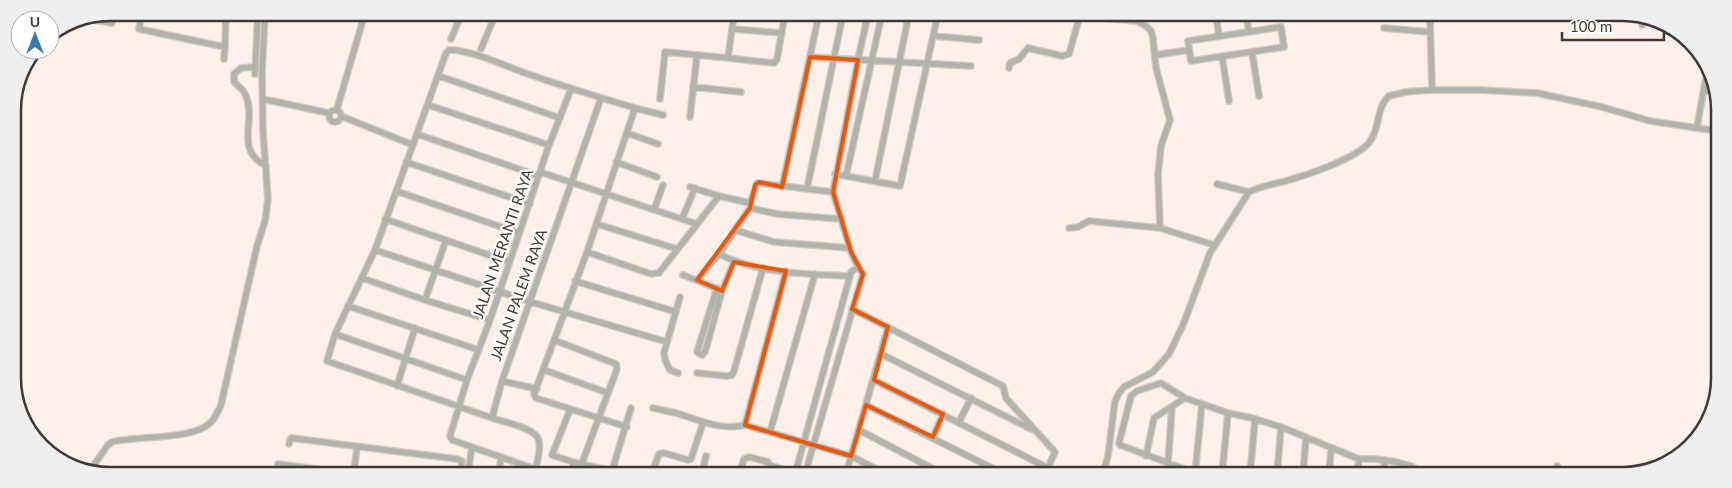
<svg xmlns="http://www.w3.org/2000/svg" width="1732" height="488" font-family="Lato,sans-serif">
<rect width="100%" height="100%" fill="#fff1e9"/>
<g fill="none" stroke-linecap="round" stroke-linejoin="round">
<defs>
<path id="street" d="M 142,13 L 139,29 L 225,47 L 226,13
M 442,13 L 451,16 L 452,13
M 734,14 L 728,58 L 774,63 L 777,59 L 785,14
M 1114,15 L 1113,19 L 1137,21 L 1147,27 L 1151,31 L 1153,38 L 1156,68 L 1170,120 L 1161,146 L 1158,174 L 1160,228
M 1216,15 L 1219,36
M 1246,15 L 1249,32
M 1430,15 L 1432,90
M 83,18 L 112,23 L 114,13
M 1642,25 L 1642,16
M 1281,27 L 1284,47 L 1191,61 L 1188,41 Z
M 1384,28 L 1430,32
M 732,29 L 782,33
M 934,36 L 979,40
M 451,39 L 462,13
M 481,49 L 496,13
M 1252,52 L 1259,96
M 1156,55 L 1189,50
M 1222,56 L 1229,101
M 810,57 L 971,66
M 224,59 L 225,47
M 256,67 L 241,68 L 234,74 L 234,82 C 238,86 243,89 245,94 C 258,120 233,149 266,166
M 1009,68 L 1010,63 L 1019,59 L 1028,48 L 1062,56 L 1069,54 L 1080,15 L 1113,19
M 255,74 L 258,13
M 439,76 L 560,118
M 693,87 L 741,92
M 1704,90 L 1718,94
M 263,99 L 329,113
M 660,99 L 665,52 L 697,55
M 428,105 L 549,145
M 337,109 L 365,13
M329 116a6 6 0 1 1 12 0a6 6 0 1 1-12 0Z
M 341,116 L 413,145
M 690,117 L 697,55 L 728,58
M 1697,127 L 1707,72
M 627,133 L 658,144
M 417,134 L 539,176
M 406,162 L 530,204
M 616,162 L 657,177
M 540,172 L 697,224
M 835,174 L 900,186 L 938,14
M 846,176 L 882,14
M 875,181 L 909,14
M 1217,184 L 1249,192
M 690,187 L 719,196 L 750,203
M 782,187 L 819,14
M 807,189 L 843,14
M 396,191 L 519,233
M 750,208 L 777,214 L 840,219
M 654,210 L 663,185
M 385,219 L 509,262
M 682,219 L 695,188
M 597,224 L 677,249
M 1069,228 L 1078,227 L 1089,221 L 1140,226 L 1160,228 L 1214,245
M 735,230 L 774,242 L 850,248
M 375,250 L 531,302 L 667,342
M 587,252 L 651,274 L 659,273 L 719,196
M 719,254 C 758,274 807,274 850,276
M 786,271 L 745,425 L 851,456 L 886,474
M 683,275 L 718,289
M 362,278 L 425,300 L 490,320
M 697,280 L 719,254 L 750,208 L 750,203 L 757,183 L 833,192
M 575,281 L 676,312
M 717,288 L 697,352 L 702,355 L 705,352 L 722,291 L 734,262
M 425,300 L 446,240
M 348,306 L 479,350
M 852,309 L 1003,386 L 1006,398 L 1055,452 L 1045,474
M 335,334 L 467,380
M 554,340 L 616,364 L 617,369 L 608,393
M 881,354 L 1031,429
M 544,370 L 608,393 L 582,463
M 678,373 L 670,370 L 665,360 L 664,353 L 680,297
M 697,373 L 727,376 L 732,375 L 734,371 L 763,268
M 874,380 L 1048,468
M 502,381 L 537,389
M 397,386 L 415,328
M 866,405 L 1004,474
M 653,408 C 660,410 668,411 676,413 C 699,420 721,431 745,425
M 570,410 L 552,455 L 573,462 L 620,473
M 492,418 L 327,361 L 335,334 L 375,250 L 446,53 L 449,50 C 468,49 506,66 525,73 C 562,86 598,97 635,108
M 959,422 L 971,398
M 627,427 L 536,398 L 534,394 L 587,252 L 635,108 L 663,115
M 859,430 L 943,474
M 770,432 L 815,274
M 933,437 L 943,414
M 289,444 L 291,438 L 457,459 L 462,461 L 461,473
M 1146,456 L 1154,418 L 1185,398
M 278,464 L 346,473
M 1168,464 L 1172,407
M 769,465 L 795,473
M 535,469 L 452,440 L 450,436 L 467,380 L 490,320 L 549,145 L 571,89
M 612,471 L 631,408
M 89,472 L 108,445 L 112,442 C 137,435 193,441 211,422 C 216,417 218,411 221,405 L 257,246 L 265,221 L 268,199 L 263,132 L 262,73 L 265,13
M 535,472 C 537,463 541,450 539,441 C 537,428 504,422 492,418 L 502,381 L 601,98
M 354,473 L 357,446
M 468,473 L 472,447
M 499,473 L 501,457
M 572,473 L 573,462
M 652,473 L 659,454 L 664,453 L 688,460 L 691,459 L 703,423
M 702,473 L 706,456
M 1195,473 L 1120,445 L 1119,443 L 1131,396 L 1137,391 L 1161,383 L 1185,398 L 1228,413 L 1252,418 L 1281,427 L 1359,459 L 1375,459 L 1397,462 L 1411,466 L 1426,475
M 739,474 L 744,459 L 749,457 L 768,462 L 767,474
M 795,474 L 850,276 L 851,272 L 858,267
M 805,474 L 863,274 L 858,267 L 851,252 L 833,192 L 858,60 L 868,14
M 846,474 L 888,327
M 1103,474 L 1108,456 L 1115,401 L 1119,393 L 1124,387 L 1153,372 L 1169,354 L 1183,325 L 1210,253 L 1249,192 C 1261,186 1274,184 1286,181 C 1308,175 1351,160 1367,145 C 1381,131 1375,108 1389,96 L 1405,92 L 1432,90 L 1480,90 L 1537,93 L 1602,107 L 1650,121 L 1717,131
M 1195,474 L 1202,404
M 1222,474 L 1228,413
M 1250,475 L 1255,419
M 1277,475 L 1281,427
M 1303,475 L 1306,437
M 1329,475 L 1331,448
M 1357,475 L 1359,459
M 1383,475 L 1385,460
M 1410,475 L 1411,466
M 1555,475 L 1557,466"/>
</defs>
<use href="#street" stroke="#d9ccc5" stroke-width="8"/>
<use href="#street" stroke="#b1b3ad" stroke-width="5.5"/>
</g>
<path fill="none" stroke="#e8590c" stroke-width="4" stroke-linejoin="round" d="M 810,57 L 858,60 L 833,192 L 851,252 L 863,274 L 852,309 L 888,327 L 874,380 L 943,414 L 933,437 L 866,405 L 851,456 L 745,425 L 786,271 L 734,262 L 722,291 L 697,280 L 750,208 L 755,185 L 759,182 L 782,187 Z"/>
<g text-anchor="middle" stroke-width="4.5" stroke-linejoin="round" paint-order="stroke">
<g font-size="15" fill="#3f3a37" stroke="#fff">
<text transform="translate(503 244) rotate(-71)" y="5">JALAN MERANTI RAYA</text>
<text transform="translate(519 295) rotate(-70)" y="5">JALAN PALEM RAYA</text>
</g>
</g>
<path d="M0 0H1732V488H0ZM110 21H1622A89 89 0 0 1 1711 110V378A89 89 0 0 1 1622 467H110A89 89 0 0 1 21 378V110A89 89 0 0 1 110 21Z" fill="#f0efef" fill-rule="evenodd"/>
<path fill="none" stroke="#3f3a37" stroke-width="2.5" d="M110 21H1622A89 89 0 0 1 1711 110V378A89 89 0 0 1 1622 467H110A89 89 0 0 1 21 378V110A89 89 0 0 1 110 21Z"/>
<g transform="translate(35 35)"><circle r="24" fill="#ffffff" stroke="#b2b0af"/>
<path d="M0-4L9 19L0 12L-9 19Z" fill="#367bb1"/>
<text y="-8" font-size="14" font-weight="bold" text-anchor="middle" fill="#3f3a37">U</text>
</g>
<path d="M1562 32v8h102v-8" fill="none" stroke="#3f3a37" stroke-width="2.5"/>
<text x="1570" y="32" font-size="15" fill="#3f3a37" stroke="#ffffff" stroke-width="4" paint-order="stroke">100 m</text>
</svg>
